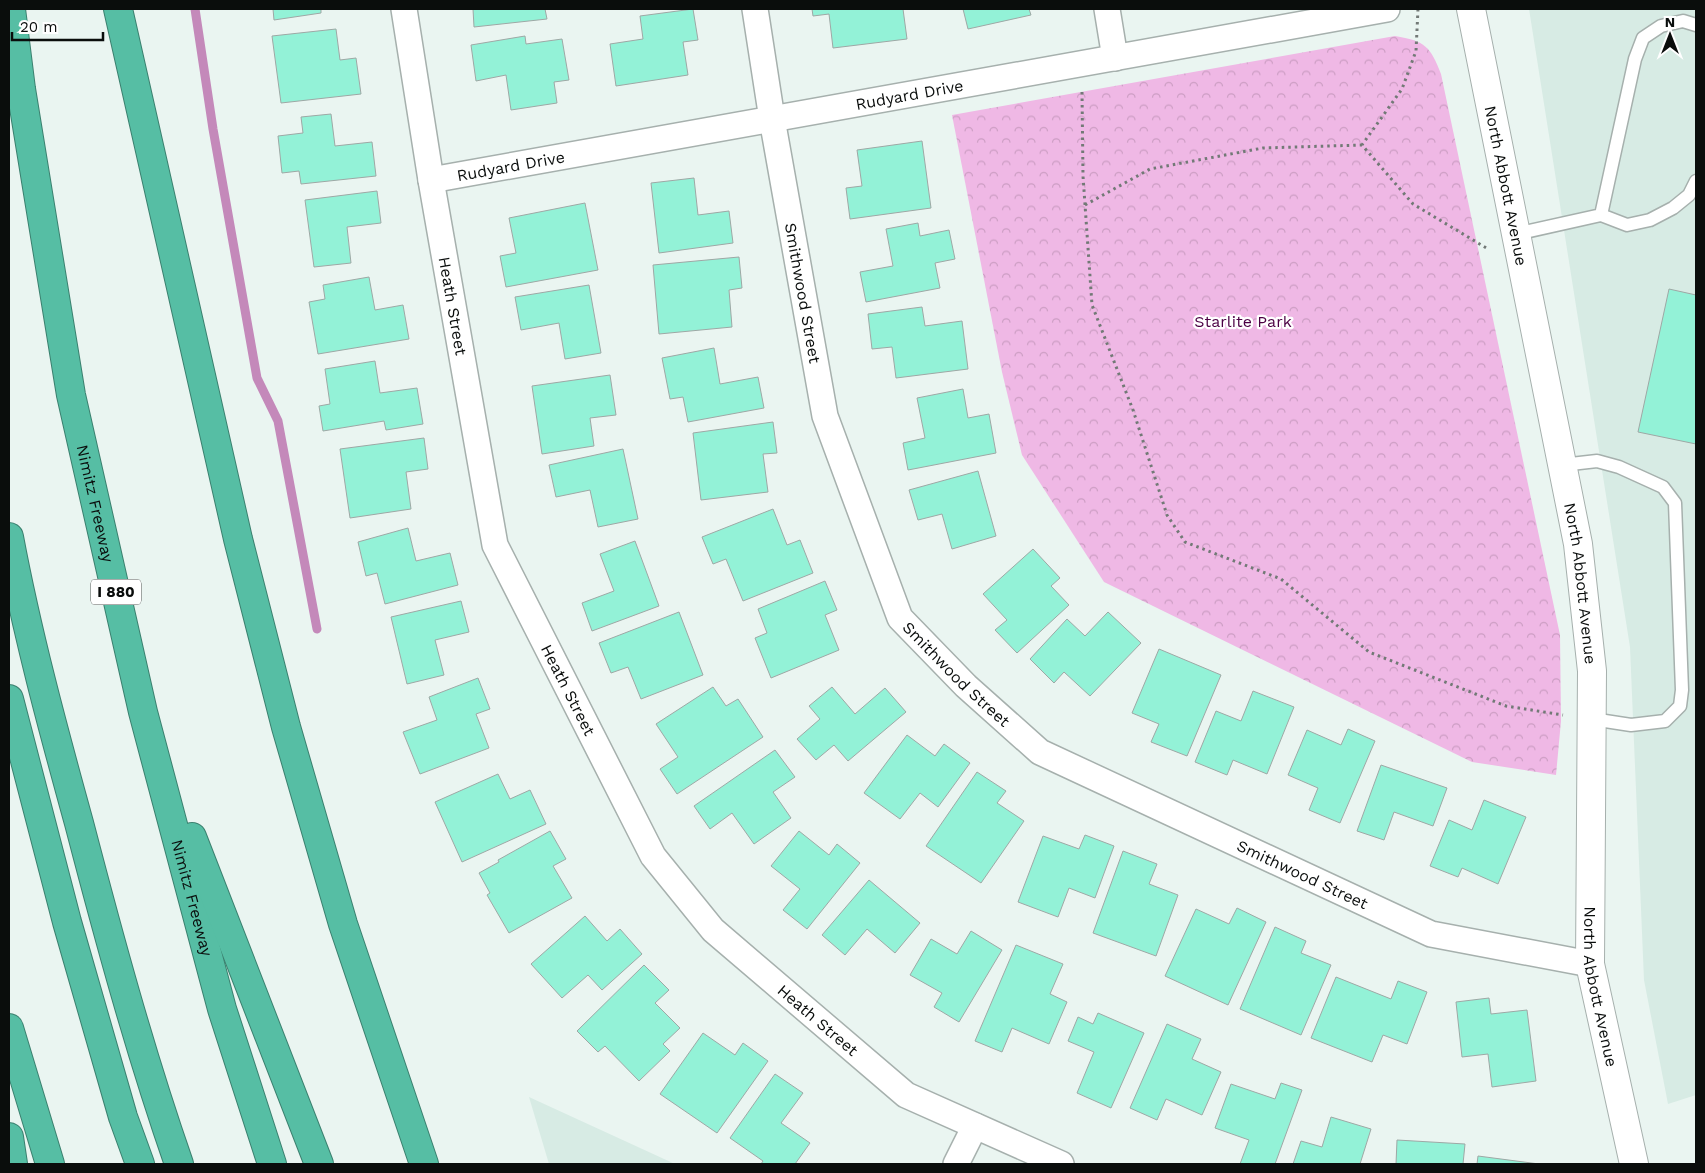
<svg xmlns="http://www.w3.org/2000/svg" width="1705" height="1173" font-family="'Work Sans',sans-serif">
<defs>
<pattern id="forest-crowns" width="20" height="18" patternUnits="userSpaceOnUse" patternTransform="scale(1.25)"><rect width="20" height="18" fill="#efb8e5"/><path d="M2 6a3 3 0 1 1 6 0M12 15a3 3 0 1 1 6 0" fill="none" stroke="#cc9dc3"/></pattern>
</defs>
<rect width="100%" height="100%" fill="#eaf5f1"/>
<path fill="#d7ebe4" d="M 1529,9 L 1696,9 L 1696,1095 L 1668,1104 L 1644,980 L 1630,647 Z
M 529,1097 L 675,1164 L 549,1164 Z"/>
<path fill="url(#forest-crowns)" d="M 1395,36 C 1425,41 1430,46 1441,74 L 1560,635 L 1561,721 L 1556,775 L 1472,762 L 1104,582 L 1022,455 L 1002,372 L 952,115 Z"/>
<g fill="none" stroke-linecap="round" stroke-linejoin="round">
<path stroke="#c489ba" stroke-width="9" d="M 195,9 L 213,129 L 257,378 L 278,421 L 317,629"/>
</g>
<path fill="#93f2d7" stroke="#9ea8a5" d="M 273,9 L 321,9 L 321,13 L 274,20 Z
M 473,9 L 545,9 L 547,19 L 474,27 Z
M 693,9 L 698,40 L 683,42 L 688,75 L 616,86 L 610,44 L 643,39 L 640,16 Z
M 812,9 L 903,9 L 907,39 L 833,48 L 829,14 L 813,16 Z
M 963,9 L 1029,9 L 1031,15 L 968,29 Z
M 336,29 L 340,60 L 356,58 L 361,94 L 281,103 L 272,36 Z
M 525,36 L 526,44 L 562,39 L 569,80 L 554,82 L 557,103 L 511,110 L 506,75 L 476,81 L 471,45 Z
M 331,114 L 335,146 L 372,142 L 376,176 L 301,184 L 299,171 L 282,173 L 278,136 L 303,133 L 301,117 Z
M 922,141 L 931,208 L 850,219 L 846,188 L 862,186 L 857,150 Z
M 694,178 L 698,215 L 729,211 L 733,243 L 659,253 L 651,183 Z
M 377,191 L 381,223 L 347,227 L 351,263 L 314,267 L 305,200 Z
M 585,203 L 598,270 L 506,287 L 500,256 L 516,253 L 509,218 Z
M 918,223 L 920,236 L 949,230 L 955,259 L 935,263 L 940,288 L 866,302 L 860,272 L 893,266 L 886,229 Z
M 739,257 L 742,288 L 729,290 L 732,327 L 659,334 L 653,265 Z
M 369,277 L 375,310 L 403,305 L 409,339 L 318,354 L 309,302 L 325,299 L 323,285 Z
M 589,285 L 601,353 L 565,359 L 559,323 L 521,330 L 515,297 Z
M 1669,289 L 1696,295 L 1696,444 L 1638,432 Z
M 922,307 L 925,326 L 962,321 L 968,369 L 896,378 L 892,347 L 872,349 L 868,314 Z
M 714,348 L 720,384 L 758,377 L 764,408 L 688,422 L 683,397 L 670,399 L 662,358 Z
M 375,361 L 380,393 L 417,388 L 423,424 L 386,430 L 384,421 L 323,431 L 319,406 L 330,404 L 325,369 Z
M 610,375 L 616,415 L 590,418 L 594,446 L 542,454 L 532,386 Z
M 963,389 L 968,418 L 989,414 L 996,453 L 908,470 L 903,443 L 925,438 L 917,398 Z
M 773,422 L 777,453 L 763,454 L 768,492 L 701,500 L 693,433 Z
M 424,438 L 428,469 L 406,472 L 411,509 L 350,518 L 340,449 Z
M 623,449 L 638,519 L 598,527 L 590,490 L 556,497 L 549,465 Z
M 978,471 L 996,536 L 952,549 L 942,514 L 918,520 L 909,490 Z
M 773,509 L 787,545 L 800,540 L 813,573 L 743,601 L 726,559 L 713,564 L 702,537 Z
M 408,528 L 416,561 L 450,553 L 458,585 L 385,604 L 377,573 L 366,576 L 358,542 Z
M 635,541 L 659,606 L 592,631 L 582,603 L 614,591 L 600,554 Z
M 1033,549 L 1060,578 L 1051,586 L 1069,605 L 1017,653 L 995,630 L 1007,620 L 983,594 Z
M 825,581 L 837,610 L 825,615 L 839,650 L 771,678 L 755,638 L 767,633 L 758,609 Z
M 461,601 L 469,632 L 435,640 L 444,675 L 407,684 L 391,617 Z
M 679,612 L 703,675 L 641,699 L 628,667 L 611,673 L 599,643 Z
M 1108,612 L 1141,643 L 1090,696 L 1064,672 L 1054,683 L 1030,659 L 1067,619 L 1085,636 Z
M 1159,649 L 1221,675 L 1187,756 L 1151,742 L 1159,724 L 1132,713 Z
M 478,678 L 490,709 L 476,714 L 489,748 L 420,774 L 403,732 L 437,720 L 429,697 Z
M 713,687 L 726,706 L 738,699 L 763,737 L 677,794 L 660,769 L 678,757 L 656,724 Z
M 832,687 L 855,714 L 885,688 L 906,712 L 848,761 L 834,745 L 816,760 L 797,739 L 820,719 L 809,706 Z
M 1253,691 L 1294,707 L 1267,774 L 1233,760 L 1227,775 L 1195,762 L 1216,711 L 1241,721 Z
M 1348,729 L 1375,741 L 1340,823 L 1309,810 L 1318,788 L 1288,775 L 1307,730 L 1341,745 Z
M 907,735 L 935,756 L 944,744 L 970,763 L 938,807 L 920,793 L 900,819 L 864,793 Z
M 775,750 L 795,777 L 773,792 L 791,818 L 754,844 L 732,813 L 710,829 L 694,806 Z
M 1381,765 L 1447,788 L 1433,826 L 1394,812 L 1384,840 L 1357,831 Z
M 977,772 L 1006,791 L 997,803 L 1024,821 L 981,883 L 926,846 Z
M 498,774 L 510,799 L 530,790 L 546,824 L 462,862 L 435,802 Z
M 1484,800 L 1526,817 L 1498,884 L 1462,868 L 1458,877 L 1430,866 L 1449,820 L 1472,830 Z
M 550,831 L 566,859 L 553,866 L 572,898 L 509,933 L 487,895 L 490,893 L 479,873 L 499,862 L 498,860 Z
M 799,831 L 829,855 L 837,844 L 860,863 L 807,929 L 783,910 L 800,889 L 771,866 Z
M 1085,835 L 1114,846 L 1095,898 L 1069,888 L 1058,917 L 1018,902 L 1043,836 L 1079,849 Z
M 1123,851 L 1157,864 L 1149,884 L 1178,895 L 1156,956 L 1093,933 Z
M 869,880 L 920,923 L 895,953 L 867,929 L 845,955 L 822,935 Z
M 1237,908 L 1266,922 L 1228,1005 L 1165,976 L 1196,909 L 1229,924 Z
M 585,916 L 607,941 L 620,929 L 642,954 L 602,990 L 588,975 L 562,998 L 531,964 Z
M 1275,927 L 1306,941 L 1301,953 L 1331,965 L 1301,1035 L 1240,1009 Z
M 971,931 L 1002,950 L 959,1022 L 934,1007 L 942,993 L 910,975 L 931,939 L 957,954 Z
M 1016,945 L 1063,964 L 1050,994 L 1067,1002 L 1049,1044 L 1012,1028 L 1002,1052 L 975,1041 Z
M 644,965 L 669,990 L 655,1003 L 680,1028 L 663,1044 L 670,1051 L 639,1081 L 605,1046 L 598,1052 L 577,1031 Z
M 1336,977 L 1391,999 L 1398,981 L 1427,992 L 1407,1044 L 1383,1035 L 1372,1062 L 1311,1038 Z
M 1489,998 L 1491,1014 L 1527,1010 L 1536,1081 L 1492,1087 L 1488,1054 L 1462,1057 L 1456,1002 Z
M 1098,1013 L 1144,1033 L 1111,1108 L 1077,1093 L 1094,1052 L 1068,1041 L 1078,1017 L 1093,1024 Z
M 1167,1024 L 1201,1039 L 1192,1059 L 1221,1072 L 1202,1115 L 1166,1099 L 1157,1120 L 1130,1108 Z
M 703,1033 L 735,1055 L 743,1043 L 768,1061 L 717,1133 L 660,1094 Z
M 775,1074 L 803,1093 L 781,1123 L 810,1143 L 795,1164 L 761,1164 L 763,1161 L 730,1138 Z
M 1281,1083 L 1302,1090 L 1275,1164 L 1240,1164 L 1249,1140 L 1215,1128 L 1231,1084 L 1275,1099 Z
M 1331,1117 L 1371,1129 L 1360,1164 L 1293,1164 L 1301,1141 L 1322,1147 Z
M 1397,1140 L 1465,1144 L 1463,1164 L 1396,1164 Z
M 1478,1156 L 1539,1164 L 1477,1164 Z"/>
<g fill="none" stroke-linecap="round" stroke-linejoin="round">
<defs>
<path id="lane" d="M 1601,215 L 1635,59 L 1643,38 L 1661,26 L 1683,21 L 1696,25
M 1516,234 L 1601,215 L 1627,225 L 1650,220 L 1673,208 L 1689,195 L 1696,181
M 1562,465 L 1597,461 L 1619,467 L 1663,487 L 1675,503 L 1682,690 L 1680,706 L 1665,721 L 1631,725 L 1592,719"/>
<g id="street">
<path id="s1" d="M 404,9 L 431,180 L 495,545 L 653,856 L 713,930 L 906,1095 L 1061,1164"/>
<path id="s2" d="M 755,9 L 772,119 L 825,416 L 900,618 L 966,686 L 1040,752 L 1431,934 L 1590,964"/>
<path d="M 1107,9 L 1115,58"/>
<path id="s3" d="M 431,180 L 1387,9"/>
<path d="M 956,1164 L 975,1126"/>
</g>
<g id="secondary">
<path id="s4" d="M 1471,9 L 1578,544 L 1592,671 L 1590,964 L 1634,1164"/>
</g>
<g id="highway">
<path id="s5" d="M 11,9 L 21,89 L 71,395 L 143,712 L 222,1009 L 272,1164"/>
<path d="M 118,9 L 238,539 L 286,727 L 343,924 L 424,1164"/>
<path d="M 9,537 C 27,633 53,729 79,823 C 109,938 140,1052 179,1164"/>
<path d="M 9,699 L 67,922 L 123,1117 L 140,1164"/>
<path d="M 192,837 L 319,1164"/>
<path d="M 9,1028 L 50,1164"/>
<path d="M 9,1137 L 13,1164"/>
</g>
</defs>
<use href="#lane" stroke="#a6b0ad" stroke-width="15"/>
<use href="#street" stroke="#a6b0ad" stroke-width="28"/>
<use href="#secondary" stroke="#a6b0ad" stroke-width="30"/>
<use href="#highway" stroke="#3b806f" stroke-width="30"/>
<path stroke="#727976" stroke-width="3" stroke-dasharray="2.5 4" stroke-linecap="butt" d="M 1418,9 L 1416,51 L 1402,89 L 1362,145 L 1413,204 L 1488,249
M 1082,92 L 1083,176 L 1092,305 L 1133,410 L 1167,515 L 1185,542 L 1281,579 L 1369,652 L 1506,706 L 1563,715
M 1085,205 L 1150,169 L 1263,148 L 1362,145"/>
<use href="#lane" stroke="#fff" stroke-width="12"/>
<use href="#street" stroke="#fff" stroke-width="25"/>
<use href="#secondary" stroke="#fff" stroke-width="28"/>
<use href="#highway" stroke="#56bea4" stroke-width="28"/>
</g>
<g text-anchor="middle" stroke-width="4.5" stroke-linejoin="round" paint-order="stroke">
<rect fill="#fff" stroke="#545655" stroke-width="1" x="91" y="579.5" width="50" height="25" rx="4"/>
<g font-size="15" font-weight="bold" fill="#0a0d0c">
<text x="116" y="597">I 880</text>
</g>
<g font-size="16" fill="#0a0d0c" stroke="#fff">
<text dy="6" stroke="none"><textPath href="#s3" startOffset="486">Rudyard Drive</textPath></text>
<text dy="6" stroke="none"><textPath href="#s3" startOffset="81">Rudyard Drive</textPath></text>
<text dy="6" stroke="none"><textPath href="#s4" startOffset="180">North Abbott Avenue</textPath></text>
<text dy="6" stroke="none"><textPath href="#s2" startOffset="288">Smithwood Street</textPath></text>
<text dy="6" stroke="none"><textPath href="#s1" startOffset="301">Heath Street</textPath></text>
<text dy="6" stroke="none"><textPath href="#s5" startOffset="502">Nimitz Freeway</textPath></text>
<text dy="6" stroke="none"><textPath href="#s4" startOffset="585">North Abbott Avenue</textPath></text>
<text dy="6" stroke="none"><textPath href="#s2" startOffset="708">Smithwood Street</textPath></text>
<text dy="6" stroke="none"><textPath href="#s1" startOffset="706">Heath Street</textPath></text>
<text dy="6" stroke="none"><textPath href="#s2" startOffset="1112">Smithwood Street</textPath></text>
<text dy="6" stroke="none"><textPath href="#s5" startOffset="908">Nimitz Freeway</textPath></text>
<text dy="6" stroke="none"><textPath href="#s4" startOffset="990">North Abbott Avenue</textPath></text>
<text dy="6" stroke="none"><textPath href="#s1" startOffset="1126">Heath Street</textPath></text>
</g>
<g font-size="16" fill="#4b0044" stroke="#fff">
<text x="1243" y="327">Starlite Park</text>
</g>
</g>
<rect width="1705" height="1173" fill="none" stroke="#0a0d0c" stroke-width="20"/>
<g transform="translate(1670 35)" stroke="#ffffff" stroke-width="4" paint-order="stroke">
<path d="M0-4L9 19L0 12L-9 19Z" fill="#0a0d0c"/>
<text y="-8" font-size="14" font-weight="bold" text-anchor="middle" fill="#0a0d0c">N</text>
</g>
<path d="M12 32v8h91v-8" fill="none" stroke="#0a0d0c" stroke-width="2.5"/>
<text x="20" y="32" font-size="15" fill="#0a0d0c" stroke="#ffffff" stroke-width="4" paint-order="stroke">20 m</text>
</svg>
